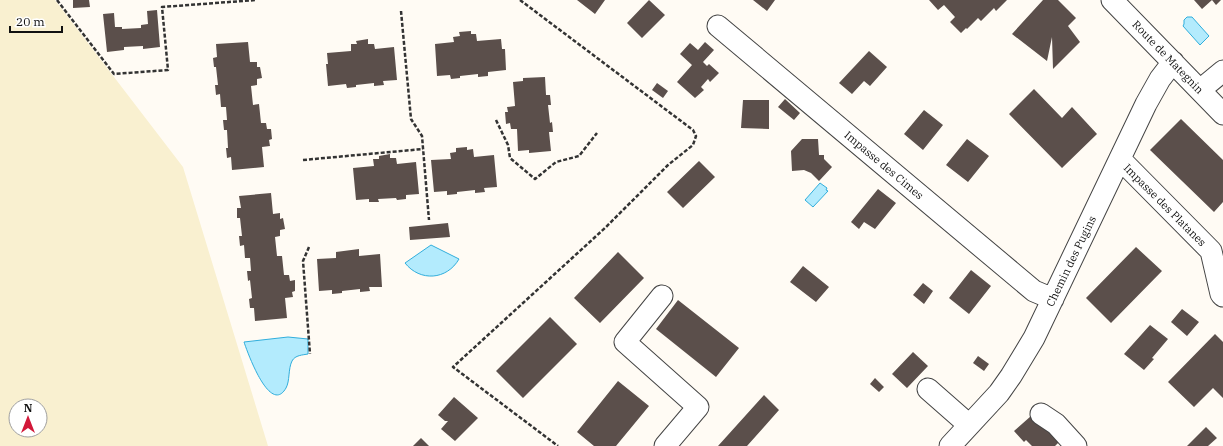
<svg xmlns="http://www.w3.org/2000/svg" width="1223" height="446" font-family="'IBM Plex Serif',serif">
<rect width="100%" height="100%" fill="#fffbf4"/>
<path fill="#f9f0d0" fill-rule="evenodd" d="M 0,0 L 55,0 L 183,167 L 268,446 L 0,446 ZM 16,406 L 40,406 L 40,430 L 16,430 Z"/>
<path fill="#b3ebfd" stroke="#31aedc" d="M 1187,17 L 1192,17 L 1209,36 L 1200,45 L 1183,26 L 1184,24 L 1184,20 Z
M 820,183 L 827,188 L 826,190 L 828,191 L 813,207 L 805,200 Z
M 431,245 L 459,259 C 447,280 420,282 405,263 Z
M 288,337 L 308,339 L 308,354 C 303,355 295,355 292,361 C 288,369 290,381 286,388 C 270,416 247,351 244,342 Z"/>
<path fill="#5b4f4b" d="M 73,0 L 89,0 L 90,7 L 73,8 Z
M 577,0 L 605,0 L 595,14 Z
M 649,0 L 665,15 L 642,38 L 627,23 Z
M 753,0 L 775,0 L 767,11 Z
M 929,0 L 1007,0 L 996,11 L 994,8 L 981,21 L 978,18 L 967,29 L 966,28 L 961,33 L 950,22 L 955,17 L 944,5 L 938,10 Z
M 1043,0 L 1058,0 L 1076,18 L 1068,26 L 1080,42 L 1053,69 L 1052,37 L 1047,61 L 1012,34 Z
M 1194,0 L 1221,0 L 1216,5 L 1212,0 L 1202,9 Z
M 157,10 L 160,47 L 143,49 L 143,46 L 124,47 L 124,50 L 107,52 L 103,14 L 114,13 L 115,27 L 122,27 L 122,29 L 141,28 L 141,25 L 148,24 L 147,11 Z
M 471,31 L 471,34 L 476,34 L 477,41 L 501,39 L 502,49 L 505,49 L 506,70 L 488,72 L 488,76 L 478,77 L 478,74 L 460,76 L 460,78 L 451,79 L 450,75 L 437,76 L 435,44 L 454,42 L 453,37 L 460,36 L 459,32 Z
M 368,39 L 368,44 L 374,44 L 375,49 L 394,47 L 397,80 L 383,81 L 384,85 L 374,86 L 374,83 L 356,85 L 356,87 L 347,88 L 346,84 L 328,86 L 326,64 L 328,64 L 327,53 L 351,51 L 351,44 L 357,44 L 356,41 Z
M 248,42 L 250,62 L 257,62 L 257,67 L 260,67 L 262,78 L 257,79 L 257,85 L 251,86 L 253,105 L 259,104 L 261,123 L 266,123 L 267,129 L 271,129 L 272,139 L 269,140 L 270,146 L 262,147 L 264,167 L 232,170 L 231,157 L 227,158 L 226,148 L 228,148 L 227,130 L 224,130 L 223,120 L 227,120 L 226,107 L 221,107 L 220,94 L 216,95 L 215,85 L 218,85 L 216,67 L 214,67 L 213,58 L 217,57 L 216,44 Z
M 705,42 L 714,50 L 703,62 L 707,66 L 709,64 L 719,73 L 710,82 L 708,79 L 701,87 L 704,90 L 695,98 L 677,82 L 692,65 L 680,54 L 690,43 L 698,50 Z
M 869,51 L 887,67 L 870,86 L 864,81 L 852,94 L 839,83 Z
M 545,77 L 546,95 L 550,95 L 551,105 L 548,105 L 550,123 L 552,122 L 553,132 L 549,132 L 551,151 L 529,153 L 529,150 L 518,151 L 517,129 L 511,129 L 510,123 L 506,124 L 505,112 L 508,112 L 507,107 L 515,106 L 513,82 L 523,81 L 523,78 Z
M 657,83 L 668,91 L 663,98 L 652,90 Z
M 1034,89 L 1062,118 L 1072,107 L 1097,134 L 1062,168 L 1009,114 Z
M 785,99 L 800,113 L 794,120 L 778,107 Z
M 743,100 L 769,100 L 769,129 L 741,128 Z
M 924,110 L 943,125 L 923,150 L 904,134 Z
M 1181,119 L 1223,160 L 1223,202 L 1214,212 L 1150,150 Z
M 802,139 L 818,139 L 819,155 L 824,155 L 824,159 L 832,167 L 819,181 L 811,173 L 804,170 L 792,171 L 791,151 Z
M 967,139 L 989,156 L 968,182 L 946,165 Z
M 467,147 L 467,150 L 473,149 L 474,157 L 494,155 L 497,187 L 484,188 L 485,192 L 475,193 L 475,190 L 457,192 L 457,194 L 447,195 L 447,191 L 434,192 L 431,160 L 451,159 L 450,153 L 456,152 L 456,148 Z
M 390,154 L 390,158 L 396,158 L 397,164 L 416,162 L 419,194 L 406,195 L 406,199 L 397,200 L 396,198 L 378,199 L 379,202 L 369,202 L 369,199 L 356,200 L 353,168 L 374,166 L 373,159 L 379,159 L 379,156 Z
M 699,161 L 715,177 L 683,208 L 667,192 Z
M 878,189 L 896,203 L 875,229 L 864,222 L 859,229 L 851,222 Z
M 271,193 L 273,214 L 280,213 L 280,219 L 283,218 L 285,229 L 280,230 L 280,236 L 275,237 L 277,256 L 282,256 L 284,275 L 289,275 L 290,281 L 295,280 L 295,291 L 292,292 L 293,297 L 285,298 L 287,318 L 255,321 L 254,308 L 250,308 L 249,299 L 252,298 L 250,280 L 248,281 L 247,271 L 251,271 L 250,258 L 245,258 L 244,245 L 240,246 L 239,236 L 242,236 L 240,218 L 237,218 L 237,208 L 241,208 L 239,196 Z
M 448,223 L 450,237 L 410,240 L 409,227 Z
M 1136,247 L 1162,271 L 1111,323 L 1086,298 Z
M 359,249 L 359,256 L 380,254 L 382,287 L 369,287 L 370,291 L 360,292 L 360,289 L 342,291 L 342,293 L 332,294 L 332,290 L 319,291 L 317,259 L 336,258 L 336,252 Z
M 618,252 L 644,278 L 600,323 L 574,298 Z
M 803,266 L 829,287 L 816,302 L 790,282 Z
M 971,270 L 991,286 L 969,314 L 949,298 Z
M 923,283 L 933,291 L 924,304 L 913,295 Z
M 678,300 L 739,348 L 716,377 L 656,329 Z
M 1182,309 L 1199,322 L 1187,336 L 1171,322 Z
M 550,317 L 577,344 L 523,398 L 496,371 Z
M 1150,325 L 1168,339 L 1152,358 L 1154,359 L 1144,370 L 1124,354 Z
M 1215,334 L 1223,342 L 1223,398 L 1213,388 L 1194,407 L 1168,382 Z
M 913,352 L 928,366 L 907,388 L 892,374 Z
M 978,356 L 989,364 L 984,371 L 973,363 Z
M 875,378 L 884,387 L 879,392 L 870,384 Z
M 618,381 L 649,406 L 616,446 L 594,446 L 577,432 Z
M 764,395 L 779,410 L 747,446 L 718,446 Z
M 454,397 L 478,418 L 455,441 L 441,429 L 448,421 L 445,421 L 438,415 Z
M 1031,416 L 1040,426 L 1043,423 L 1060,441 L 1055,446 L 1032,446 L 1026,440 L 1024,442 L 1014,431 Z
M 1206,427 L 1217,438 L 1208,446 L 1187,446 Z
M 421,438 L 429,446 L 413,446 Z"/>
<g fill="none" stroke-linecap="round" stroke-linejoin="round">
<defs>
<path id="minor" d="M 1112,0 L 1223,114
M 718,26 L 1034,291 L 1053,299
M 1200,90 L 1223,71
M 1120,159 L 1211,251 L 1221,294 L 1223,296
M 662,296 L 625,342 L 698,407 L 665,446
M 928,389 L 969,425
M 1041,414 L 1056,424 L 1076,446
M 950,446 L 999,393 L 1011,376 L 1034,338 L 1146,104 L 1160,79 L 1173,62"/>
</defs>
<use href="#minor" stroke="#444" stroke-width="23"/>
<path stroke="#333" stroke-width="2.5" stroke-dasharray="4 2" stroke-linecap="butt" d="M 57,0 L 114,74 L 168,70 L 162,7 L 256,0
M 520,0 L 693,130 L 696,136 L 693,145 L 668,165 L 605,228 L 453,367 L 558,446
M 401,11 L 411,119 L 422,136 L 429,220
M 496,120 L 508,145 L 510,158 L 535,179 L 556,162 L 579,156 L 597,133
M 303,160 L 423,149
M 309,247 L 303,261 L 310,354"/>
<use href="#minor" stroke="#fff" stroke-width="21"/>
</g>
<g text-anchor="middle" stroke-width="4" stroke-linejoin="round" paint-order="stroke">
<g font-size="11" fill="#111" stroke="#fff">
<text transform="translate(1168 57) rotate(46)" y="4">Route de Mategnin</text>
<text transform="translate(884 165) rotate(40)" y="4">Impasse des Cimes</text>
<text transform="translate(1165 205) rotate(45)" y="4">Impasse des Platanes</text>
<text transform="translate(1071 261) rotate(-64)" y="4">Chemin des Pugins</text>
</g>
</g>
<g transform="translate(28 418)"><circle r="19" fill="#ffffff" stroke="#a0a0a0"/>
<path d="M0-3L7 15L0 10L-7 15Z" fill="#d21839"/>
<text y="-6" font-size="11" font-weight="bold" text-anchor="middle" fill="#111111">N</text>
</g>
<path d="M10 26v6h52v-6" fill="none" stroke="#111111" stroke-width="2"/>
<text x="16" y="26" font-size="12" fill="#111111" stroke="#ffffff" stroke-width="3" paint-order="stroke">20 m</text>
</svg>
